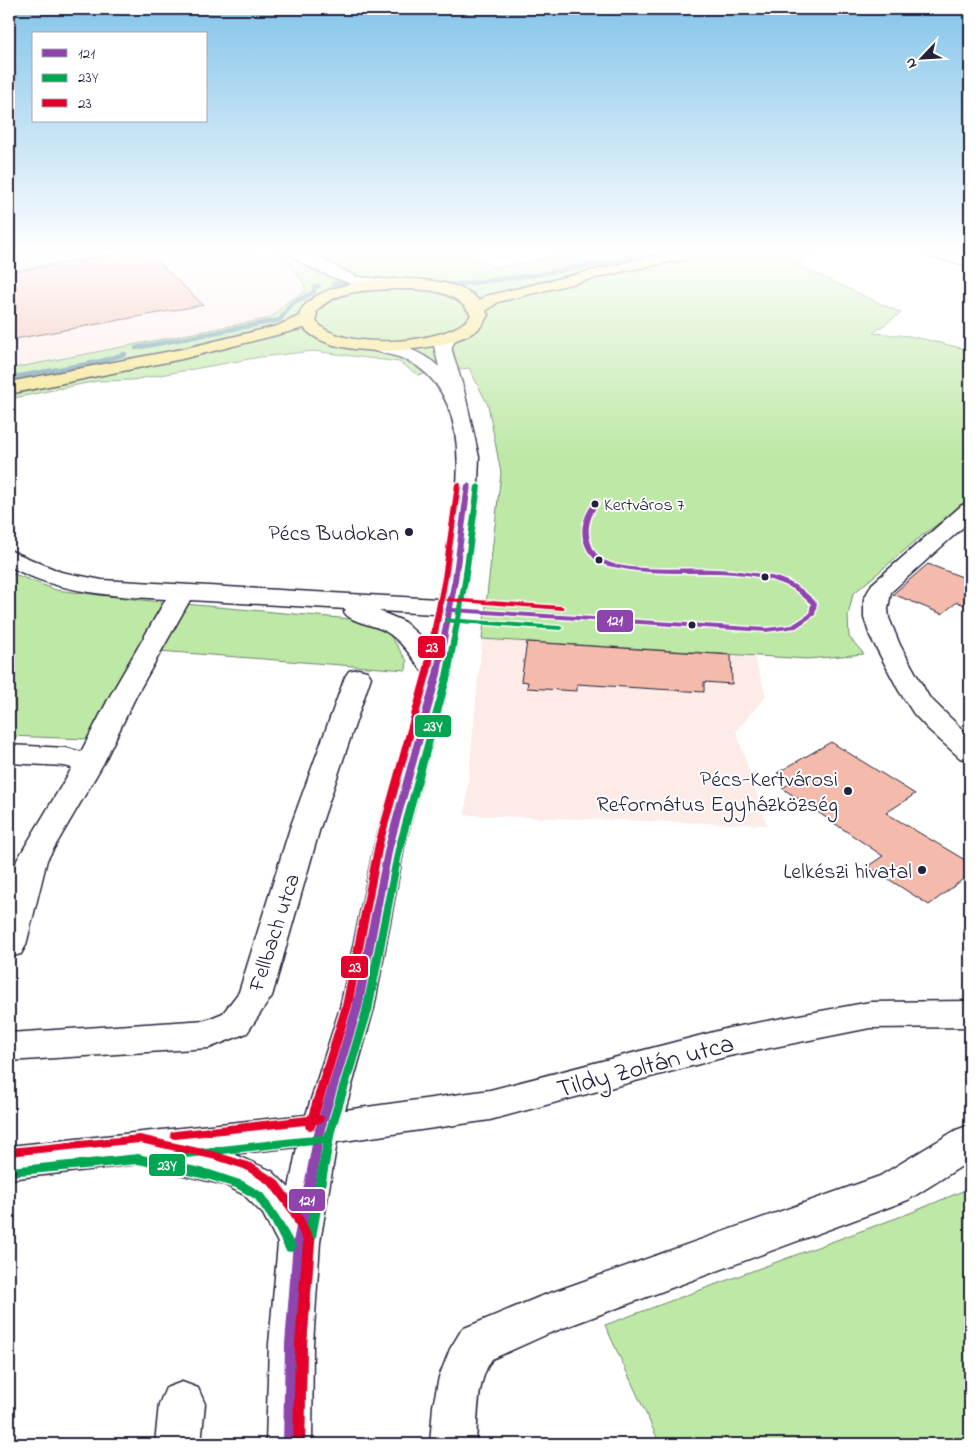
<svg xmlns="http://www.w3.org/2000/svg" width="979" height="1453" font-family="'Indie Flower',sans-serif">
<rect width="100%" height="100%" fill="#fff"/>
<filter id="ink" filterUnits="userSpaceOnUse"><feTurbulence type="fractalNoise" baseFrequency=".02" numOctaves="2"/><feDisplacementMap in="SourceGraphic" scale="10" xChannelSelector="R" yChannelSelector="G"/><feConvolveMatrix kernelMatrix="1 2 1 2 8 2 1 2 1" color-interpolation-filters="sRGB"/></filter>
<g filter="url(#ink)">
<path fill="#fcebe6" d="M 9,254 L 281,254 L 304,283 L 306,291 L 286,303 L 273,315 L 266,319 L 9,369 Z
M 482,639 L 754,656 L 766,696 L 736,731 L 767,825 L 465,815 Z"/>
<path fill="#bde8a5" stroke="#708570" d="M 281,254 L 471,254 L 495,268 L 567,254 L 813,254 L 797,265 L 901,313 L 873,333 L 910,336 L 970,350 L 970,501 L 924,534 L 853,594 L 848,616 L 849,637 L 864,654 L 807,659 L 482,639 L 501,473 L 488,405 L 469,368 L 418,375 L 399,362 L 313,351 L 261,357 L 132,380 L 97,381 L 9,399 L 9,369 L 266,319 L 273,316 L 286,303 L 306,291 L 304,283 Z
M 9,572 L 56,590 L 151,601 L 351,619 L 388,632 L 407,661 L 406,670 L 159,651 L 112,740 L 9,736 Z
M 970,1188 L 970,1444 L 660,1444 L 605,1325 L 910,1213 Z"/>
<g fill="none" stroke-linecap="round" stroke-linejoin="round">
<path stroke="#6392a5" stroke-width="4.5" d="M 437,283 L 454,285 L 535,275 L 649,254
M 333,284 L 346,282
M 136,348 L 280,320 L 292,303 L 313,293 L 315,287 L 319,286
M 9,378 L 98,362 L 125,354"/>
</g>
<path fill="#f4bbac" stroke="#22223b" d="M 118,254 L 150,254 L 203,305 L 9,340 L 9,272 Z
M 928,564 L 970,580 L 970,607 L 957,602 L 942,614 L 893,594 Z
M 527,642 L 731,655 L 732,684 L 704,682 L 704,692 L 577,684 L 577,691 L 527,688 L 528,682 L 521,681 Z
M 831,742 L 915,794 L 886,813 L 970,863 L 970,874 L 929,905 L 868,866 L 883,856 L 782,788 L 791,783 L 777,773 Z"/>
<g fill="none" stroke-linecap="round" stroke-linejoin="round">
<defs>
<path id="minor" d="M 291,254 L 311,254 L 357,277 L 382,279 L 390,284 C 379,300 300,267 291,254 Z
M 929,254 L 970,256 L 970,266 L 931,257 Z
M 448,333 L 454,334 L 457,338 L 452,346 L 452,351 L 464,390 L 479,457 L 477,509 L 450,674 L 404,847 L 374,1008 L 345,1110 L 490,1090 L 729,1028 L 870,1002 L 970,1001 L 970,1027 L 870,1028 L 729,1056 L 490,1120 L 337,1142 L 320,1242 L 313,1344 L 312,1444 L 266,1444 L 269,1344 L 278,1243 L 263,1214 L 244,1195 L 225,1185 L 163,1170 L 148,1163 L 9,1179 L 9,1146 L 306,1115 L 340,1008 L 374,847 L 424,674 C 413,658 402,641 385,631 C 373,624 351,623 344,612 L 346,609 L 190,600 L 137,694 L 103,764 L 47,860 L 26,945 L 21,954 L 9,957 L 9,887 L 17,860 L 72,768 L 64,766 L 9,763 L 9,745 L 66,748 L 81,752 L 111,694 L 166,599 C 113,596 57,593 9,566 L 9,550 L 61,572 L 102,580 L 438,599 C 451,533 484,412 417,366 C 404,357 388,354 374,351 L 371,347 L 374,343 C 392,339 426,354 439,367 L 434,346 L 442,334 ZM 379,611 L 435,614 L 430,645 L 403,621 ZM 297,1147 L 289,1188 L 272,1171 L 233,1154 Z
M 970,504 L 970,521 L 891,592 L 888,609 L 889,618 L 900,645 L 929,697 L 970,737 L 970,761 L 960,758 L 929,730 L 914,714 L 899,691 L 870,636 L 864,618 L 864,599 L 872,584 L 962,505 Z
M 358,669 L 367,671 L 371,677 L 320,828 L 272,996 L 247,1033 L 209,1048 L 9,1061 L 9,1033 L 206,1020 L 223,1013 L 239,992 L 290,828 L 345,677 L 349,671 Z
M 970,1125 L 970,1161 L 908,1200 L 550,1333 L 492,1359 C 476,1382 478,1417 476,1444 L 430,1444 L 433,1406 L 439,1377 L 450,1349 L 462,1329 L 539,1297 L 880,1176 L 956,1130 Z
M 182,1382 L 198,1388 L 205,1404 L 201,1444 L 155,1444 L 159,1404 L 166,1388 Z"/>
<path id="major" d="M 661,254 L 693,254 L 686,259 L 620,272 L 498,302 L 486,311 L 488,315 C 485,320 482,327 477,330 C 444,354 332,362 304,328 L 182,359 L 9,394 L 9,382 L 182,349 L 277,326 L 299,316 C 310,272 455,267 479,301 L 486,296 ZM 394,289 C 422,289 455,288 471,315 C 453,345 337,352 316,321 L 317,311 C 335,290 368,290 394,289 Z"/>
</defs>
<use href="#minor" stroke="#22223b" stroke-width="3"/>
<use href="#major" stroke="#22223b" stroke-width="3"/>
<use href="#minor" fill="#fff" fill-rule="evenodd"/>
<use href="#major" fill="#f4e382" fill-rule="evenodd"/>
<defs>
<path id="bus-1" d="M 468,483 L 471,485 L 458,580 L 453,608 L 766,628 L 792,625 L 809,614 L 811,604 C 805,599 799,593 793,589 C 779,581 761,577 745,575 C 703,570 660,577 619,568 C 611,567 603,565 597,561 C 590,556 585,547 583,539 C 580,524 587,511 595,500 L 597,499 L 600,501 C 592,513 586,526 590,540 C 592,548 596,555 602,559 C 614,566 630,567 643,568 C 678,570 713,566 747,572 C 764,574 784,577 798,587 C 805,591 810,597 816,602 L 817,603 L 815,615 L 796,628 L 766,632 L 452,612 L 441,674 L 393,847 L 362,1008 L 325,1129 L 305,1242 L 297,1344 L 295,1444 L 283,1444 L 285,1344 L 293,1242 L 315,1129 L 352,1008 L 385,847 L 433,674 L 446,611 L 445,610 L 446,608 L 452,580 L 465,485 Z"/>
<path id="bus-2" d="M 478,484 L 481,486 L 468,581 L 461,619 L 560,626 L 563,628 L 560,630 L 460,623 L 451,676 L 403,849 L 372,1011 L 335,1131 L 315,1243 L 307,1344 L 305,1444 L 293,1444 L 295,1344 L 303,1243 L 323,1143 L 177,1159 L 173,1158 L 172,1155 L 173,1152 L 177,1151 L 321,1135 L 324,1136 L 362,1011 L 395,849 L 443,676 L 454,623 L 447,622 L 444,620 L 447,618 L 455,619 L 462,581 L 475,486 Z
M 138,1154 L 210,1170 L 243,1181 L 263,1193 L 279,1216 L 294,1243 L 296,1247 L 294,1251 L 290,1252 L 286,1251 L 271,1222 L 255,1199 L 236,1188 L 210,1180 L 138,1164 L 9,1176 L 9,1168 L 10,1167 Z"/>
<path id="bus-3" d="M 458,482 L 461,484 L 448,578 L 431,672 L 383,844 L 352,1006 L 319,1115 L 323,1116 L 324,1119 L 323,1122 L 316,1124 L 314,1129 L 310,1130 L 306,1129 L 305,1125 L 175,1139 L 171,1138 L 170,1135 L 171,1132 L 175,1131 L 308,1116 L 342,1006 L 375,844 L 423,672 L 442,578 L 455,484 Z
M 449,598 L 562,606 L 565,608 L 562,610 L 447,601 L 446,600 L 447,599 Z
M 140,1135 L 216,1152 L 251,1163 L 277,1179 L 297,1206 L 315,1241 L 307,1344 L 305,1444 L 293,1444 L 295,1344 L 303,1241 L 289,1212 L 269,1185 L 244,1169 L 216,1160 L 140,1143 L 9,1156 L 9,1148 Z"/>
</defs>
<use href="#bus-1" stroke="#fff" stroke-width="3"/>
<use href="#bus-2" stroke="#fff" stroke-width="3"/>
<use href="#bus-3" stroke="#fff" stroke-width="3"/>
<use href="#bus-1" fill="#8e44ad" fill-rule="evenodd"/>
<use href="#bus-2" fill="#00a651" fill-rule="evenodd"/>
<use href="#bus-3" fill="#e4002b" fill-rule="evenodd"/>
</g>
</g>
<linearGradient id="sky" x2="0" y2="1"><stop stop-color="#84c4ea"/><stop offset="0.55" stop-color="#fff"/><stop offset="1" stop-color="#fff" stop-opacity="0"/></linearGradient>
<rect width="979" height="458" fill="url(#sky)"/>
<g fill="#22223b" stroke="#fff" stroke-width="2">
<circle cx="595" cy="504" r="4.5"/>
<circle cx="409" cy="532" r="5"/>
<circle cx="599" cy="560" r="4.5"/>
<circle cx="765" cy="577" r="4.5"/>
<circle cx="692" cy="625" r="4.5"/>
<circle cx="848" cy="791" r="5"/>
<circle cx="922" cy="870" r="5"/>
</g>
<g text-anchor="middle" stroke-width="4" stroke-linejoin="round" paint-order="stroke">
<g font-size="18" fill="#22223b" stroke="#fff" text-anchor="start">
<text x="604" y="510">Kertváros 7</text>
</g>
<g font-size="22" fill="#22223b" stroke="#fff" text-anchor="end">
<text x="399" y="540">Pécs Budokan</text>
<text x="838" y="786">Pécs-Kertvárosi<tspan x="838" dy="25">Református Egyházközség</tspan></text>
<text x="912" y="878">Lelkészi hivatal</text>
</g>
<g font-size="22" fill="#22223b" stroke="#fff">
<text transform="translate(273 932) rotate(-72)" y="8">Fellbach utca</text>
</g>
<g font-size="26" fill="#22223b" stroke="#fff">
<text transform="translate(645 1065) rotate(-15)" y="9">Tildy Zoltán utca</text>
</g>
</g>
<g stroke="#fff" stroke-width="2">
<rect x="596" y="609" width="38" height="24" rx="5" fill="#8e44ad"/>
<rect x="417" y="635" width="29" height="24" rx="5" fill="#e4002b"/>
<rect x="414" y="714" width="38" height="24" rx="5" fill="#00a651"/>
<rect x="340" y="955" width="29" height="24" rx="5" fill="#e4002b"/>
<rect x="148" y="1153" width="38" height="24" rx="5" fill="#00a651"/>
<rect x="288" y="1188" width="38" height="24" rx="5" fill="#8e44ad"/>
</g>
<g font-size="14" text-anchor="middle" font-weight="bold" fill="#fff">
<text x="615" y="625">121</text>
<text x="432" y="652">23</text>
<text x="433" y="731">23Y</text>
<text x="355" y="972">23</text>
<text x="167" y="1170">23Y</text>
<text x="307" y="1205">121</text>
</g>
<rect width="979" height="1453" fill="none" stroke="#fff" stroke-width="30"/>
<rect x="15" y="15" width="949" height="1423" fill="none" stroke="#22223b" stroke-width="2" filter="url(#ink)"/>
<rect x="32" y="32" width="175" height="90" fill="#ffffff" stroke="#a7a7b1"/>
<rect x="42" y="49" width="25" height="8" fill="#8e44ad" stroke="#a7a7b1"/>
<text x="78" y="58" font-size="15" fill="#22223b">121</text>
<rect x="42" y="74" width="25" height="8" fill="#00a651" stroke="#a7a7b1"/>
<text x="78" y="82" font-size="15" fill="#22223b">23Y</text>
<rect x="42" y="99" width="25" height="8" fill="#e4002b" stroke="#a7a7b1"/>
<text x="78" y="108" font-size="15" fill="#22223b">23</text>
<g transform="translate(922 58) rotate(245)" stroke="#ffffff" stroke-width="4" paint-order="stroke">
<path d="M0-4L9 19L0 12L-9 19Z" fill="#22223b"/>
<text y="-8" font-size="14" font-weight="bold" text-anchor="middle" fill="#22223b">N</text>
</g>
</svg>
